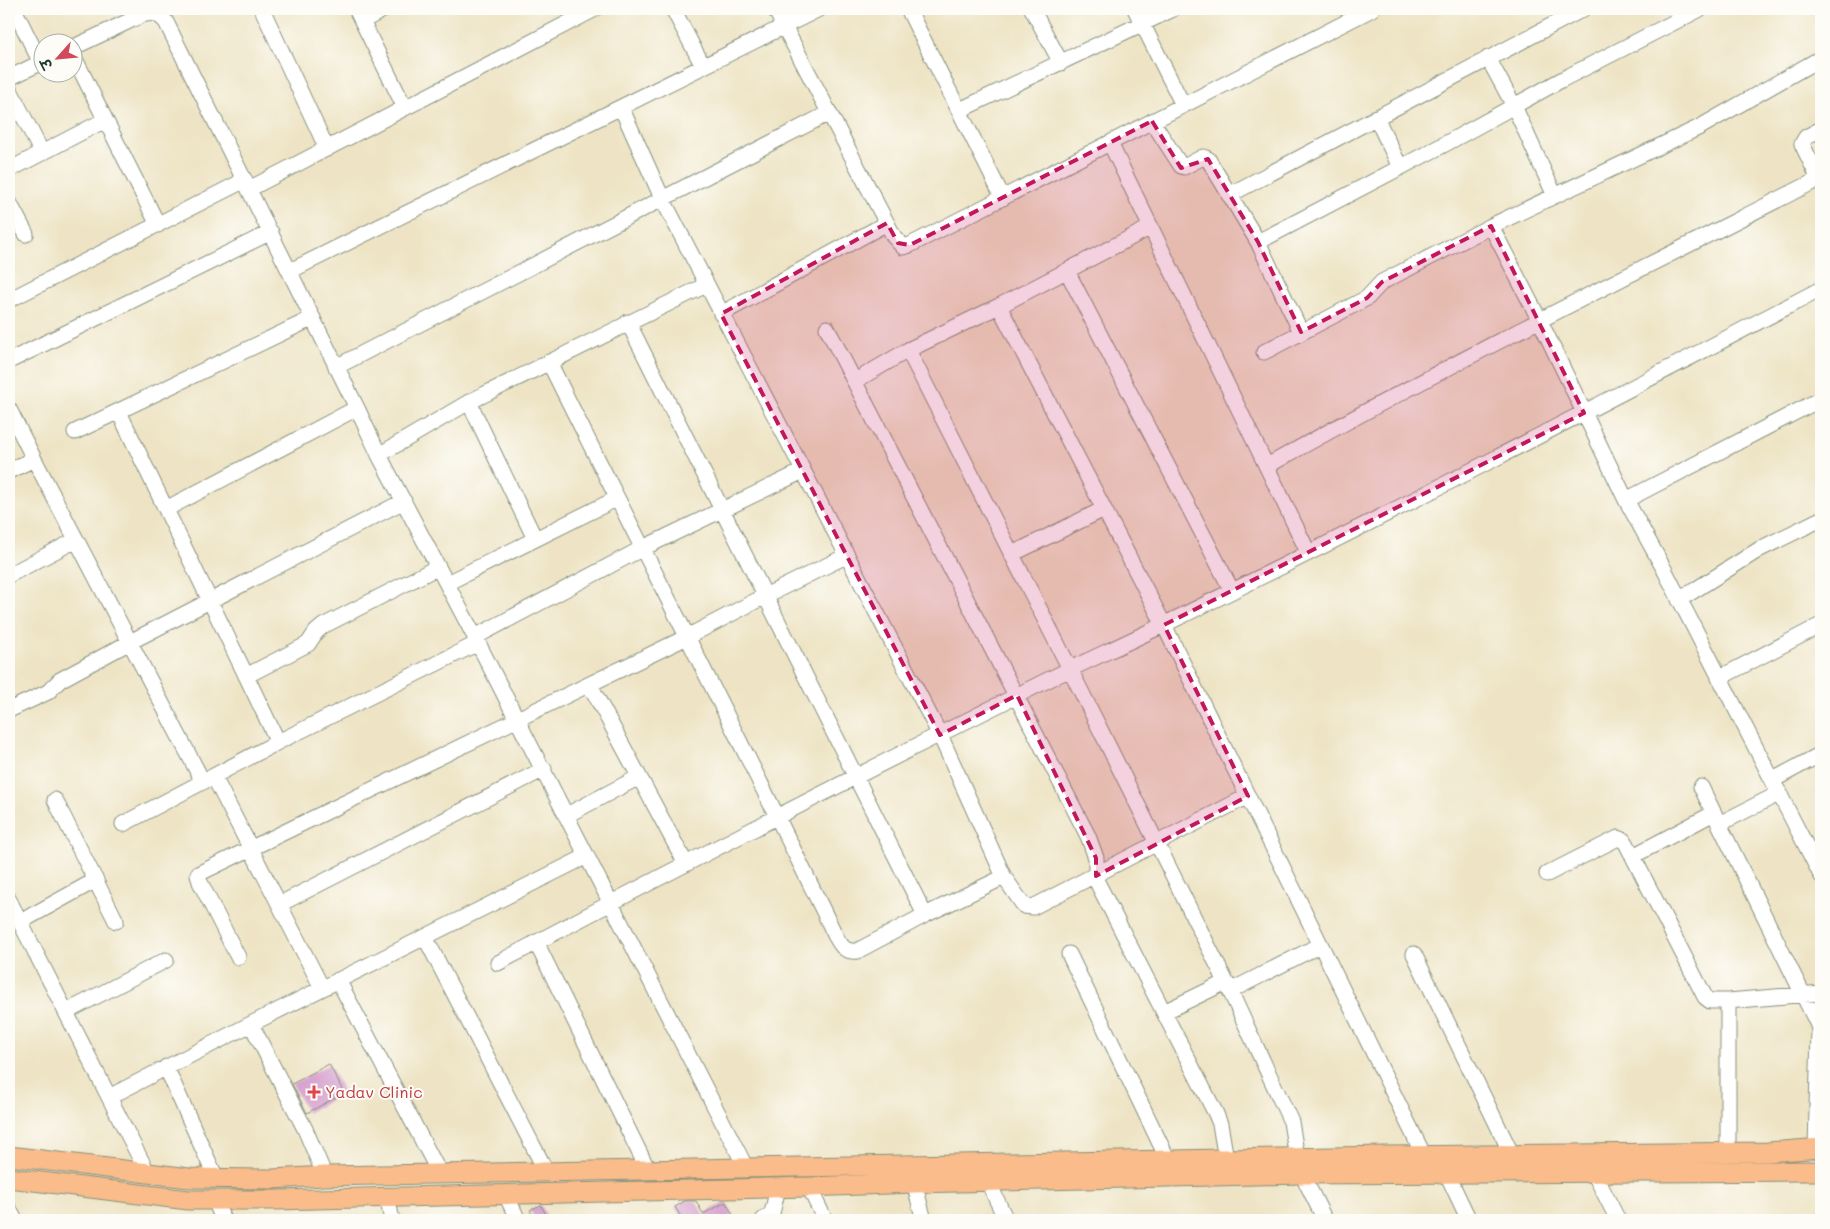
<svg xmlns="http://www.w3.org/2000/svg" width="1830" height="1229" font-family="Mali,'Playpen Sans Deva',sans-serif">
<rect width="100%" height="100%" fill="#fdfcf7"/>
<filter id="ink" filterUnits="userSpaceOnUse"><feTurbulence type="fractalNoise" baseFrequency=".02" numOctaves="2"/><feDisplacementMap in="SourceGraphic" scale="10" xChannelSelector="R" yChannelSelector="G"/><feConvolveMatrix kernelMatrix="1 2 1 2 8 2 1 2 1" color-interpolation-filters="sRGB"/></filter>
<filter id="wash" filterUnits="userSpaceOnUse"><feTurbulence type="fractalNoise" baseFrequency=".0096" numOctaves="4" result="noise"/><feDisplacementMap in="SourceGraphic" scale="20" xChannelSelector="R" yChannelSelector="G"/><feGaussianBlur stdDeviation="1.12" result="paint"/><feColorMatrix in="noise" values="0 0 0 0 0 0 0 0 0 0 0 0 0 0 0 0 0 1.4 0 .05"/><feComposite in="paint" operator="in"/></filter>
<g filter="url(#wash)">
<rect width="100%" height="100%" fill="#eee4c5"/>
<g id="blocks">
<path fill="#d195ca" d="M 329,1064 L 344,1093 L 307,1113 L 292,1084 Z
M 685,1201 L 696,1201 L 703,1214 L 726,1202 L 733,1215 L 723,1220 L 683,1220 L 675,1207 Z
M 541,1205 L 549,1220 L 535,1220 L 530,1210 Z"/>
</g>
</g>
<g filter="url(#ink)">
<use href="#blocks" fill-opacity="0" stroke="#86907c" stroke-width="1"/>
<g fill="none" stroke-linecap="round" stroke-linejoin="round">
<defs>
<path id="minor" d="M 14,9 L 41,63
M 262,9 L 327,149
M 356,9 L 405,108
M 673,9 L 703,66
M 775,9 L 894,237 L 903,247 L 910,245 L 1372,9
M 908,9 L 1003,198
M 1032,9 L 1061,63
M 1135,9 L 1183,105
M 362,21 L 385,9
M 72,48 L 142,15 C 154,12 158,13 166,22 L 357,408 L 379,455 L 478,643 L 746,1168
M 72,53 L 158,225
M 1488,58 L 1514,106 L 1555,196
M 9,78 L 42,62
M 9,88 L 42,153
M 621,107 L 662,198 L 940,735 L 1004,877 L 1024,906 L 1033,907 L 1248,796
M 960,110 L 1173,9
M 1376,117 L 1400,167
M 1152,121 L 1181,166 L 1184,167 L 1203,157 L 1208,159 L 1258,242 L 1301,332
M 1110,143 L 1308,552
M 9,170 L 105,120
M 1819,179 L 1802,144 L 1806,137 L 1821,129
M 249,189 L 595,9
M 1229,195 L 1583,9
M 9,202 L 26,234
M 1491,226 L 1540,321 L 1626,500 L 1664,569 L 1821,875
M 1258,242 L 1445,144 L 1563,79 L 1700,9
M 290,271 L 819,9
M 1067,271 L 1232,591
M 9,300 L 245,180
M 999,306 L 1164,625 L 1424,1156
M 721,314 L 887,223
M 628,322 L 925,915
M 827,328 L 1088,836 L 1096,858 L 1096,880 L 1216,1114 L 1220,1124 L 1226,1159
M 908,350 L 1070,669 L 1226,982 L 1291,1122 L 1297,1158
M 1264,352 L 1367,298 L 1382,282 L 1491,226 L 1700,127 L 1821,58
M 9,361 L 271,232
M 549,362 C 644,553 742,742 835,935 C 840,944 844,953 857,951 L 925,915 L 1004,877
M 336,367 L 829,113
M 855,381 L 908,350 L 999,306 L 1151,227
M 469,402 L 535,539
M 9,409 L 34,459 L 203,782
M 119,412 L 278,742
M 75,432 L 313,318
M 379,455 L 469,402 L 706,285
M 1267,466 C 1448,364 1635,272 1821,178
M 9,471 L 34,459
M 1626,500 L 1821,399
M 166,509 L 357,408
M 1012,554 L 1104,509
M 9,575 L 76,540
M 447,583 L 616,499
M 1679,600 L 1760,549 L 1821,519
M 475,637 L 641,549 L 803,471
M 246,676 L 308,644 L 316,632 L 323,626 L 438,567
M 1719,678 L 1821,625
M 590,685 L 686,864
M 9,710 L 48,692 L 60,680 L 130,642 L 404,501
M 214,777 L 322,988
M 1773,780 L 1821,754
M 1701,787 L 1818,1025 L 1819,1031 L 1816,1148
M 55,800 L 116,921
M 567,815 L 639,777
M 123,824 L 278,742 L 478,643
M 1719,824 L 1780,793
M 1633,856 L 1714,813
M 1547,874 L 1618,838 L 1623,840 L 1626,843 L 1705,997 L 1710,1001 L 1728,1001 L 1821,993
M 9,900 L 147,1172
M 280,904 L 544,769
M 20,922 L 96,880
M 425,937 L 547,1173
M 536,942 L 648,1170
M 1069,954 L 1168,1160
M 1414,954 L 1512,1155
M 238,957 L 200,882 L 198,874 L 687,637 L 765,596 L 846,556
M 498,963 C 669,871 842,783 1016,696 C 1064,671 1114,649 1163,625 C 1385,517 1603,403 1821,289
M 338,980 L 440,1174
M 1230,991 L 1320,945
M 1728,1001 L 1728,1153
M 66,1012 L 166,960
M 1164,1012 L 1226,982
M 251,1024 L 305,1129 L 325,1176
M 166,1067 L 216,1178
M 109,1097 L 251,1024 L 587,856
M 1594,1173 L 1618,1220
M 913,1174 L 914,1183 L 924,1220
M 1302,1174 L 1325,1220
M 1447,1174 L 1469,1220
M 988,1181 L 1006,1220
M 809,1187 L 825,1220
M 506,1195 L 518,1220
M 387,1197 L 392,1220
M 215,1200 L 223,1220
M 9,1209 L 15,1220
M 763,1220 L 772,1213 L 778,1188"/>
<path id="major" d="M 9,1156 L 189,1178 L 272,1179 L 325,1176 L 1385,1156 L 1768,1152 L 1821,1148
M 9,1178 L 188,1200 L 276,1200 L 809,1187 L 914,1183 L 1302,1174 L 1821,1171"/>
</defs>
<use href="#minor" stroke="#86907c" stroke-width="17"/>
<use href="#major" stroke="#86907c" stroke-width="21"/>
<use href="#minor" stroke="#fff" stroke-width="15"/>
<use href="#major" stroke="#f9bc8a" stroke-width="19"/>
</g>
</g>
<path fill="#c2185b" fill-opacity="0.2" stroke="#c2185b" stroke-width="4" stroke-dasharray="10 6" stroke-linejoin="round" d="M 1152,121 L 1181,168 L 1208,159 L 1258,242 L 1301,332 L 1367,298 L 1382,282 L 1491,226 L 1584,413 L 1164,625 L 1248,796 L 1096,876 L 1096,858 L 1017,695 L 940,735 L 721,314 L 887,223 L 898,243 L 910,245 Z"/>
<path fill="#e0444e" stroke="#fdfcf7" stroke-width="2" d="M311.5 1084.5h5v5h5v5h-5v5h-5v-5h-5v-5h5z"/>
<g text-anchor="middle" stroke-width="4" stroke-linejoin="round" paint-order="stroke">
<g font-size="16" fill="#be3a42" stroke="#fdfcf7" text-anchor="start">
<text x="325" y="1098">Yadav Clinic</text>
</g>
</g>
<rect width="1830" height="1229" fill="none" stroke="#fdfcf7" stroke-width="30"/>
<g transform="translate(58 58) rotate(243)"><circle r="24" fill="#fdfcf7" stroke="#a4b0a9"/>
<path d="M0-4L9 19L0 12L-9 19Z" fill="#d1495b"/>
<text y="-8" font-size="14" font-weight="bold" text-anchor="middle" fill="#1f3d34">उ</text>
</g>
</svg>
